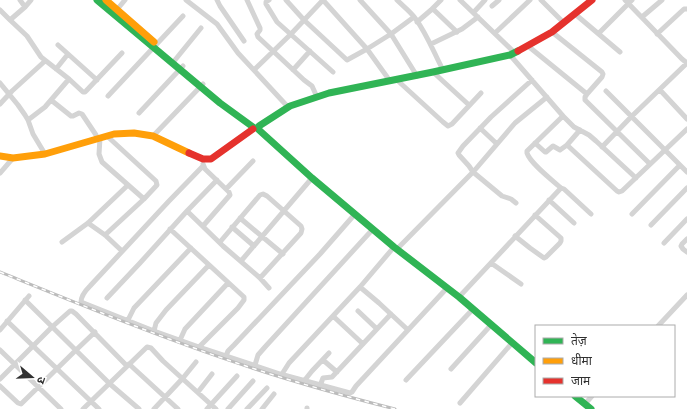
<svg xmlns="http://www.w3.org/2000/svg" width="687" height="409" font-family="'Work Sans','Noto Sans Devanagari',sans-serif">
<rect width="100%" height="100%" fill="#fff"/>
<g fill="none" stroke-linecap="round" stroke-linejoin="round">
<path stroke="#d4d4d4" stroke-width="5" d="M 20,0 L 25,7
M 31,0 L 25,7 L 10,20 L 27,36 L 41,57 L 69,79 L 83,92 L 85,92 L 86,91 L 122,53
M 186,0 L 217,24 L 238,53 L 288,107
M 217,0 L 220,6 L 244,41
M 247,0 L 260,28 L 260,30 L 257,34 L 258,37 L 304,80 L 312,86 L 317,97
M 269,0 L 266,2 L 266,4 L 277,22 L 333,72
M 286,0 L 304,20 L 347,60 L 367,49 L 391,34 L 414,17
M 323,0 L 367,49 L 390,81
M 360,0 L 391,34 L 417,76
M 397,0 C 403,6 410,11 415,18 C 427,34 434,53 443,70
M 460,0 L 515,53
M 541,0 L 564,23
M 625,0 L 682,59 L 687,63
M 492,6 L 499,0
M 433,9 L 457,32
M 0,10 L 10,20
M 115,12 L 125,0
M 474,12 L 485,0
M 575,14 L 620,52
M 642,17 L 662,0
M 417,22 L 431,10 L 441,0
M 552,32 L 602,72 L 603,74 L 602,77 L 587,94
M 495,33 L 530,0
M 599,33 L 632,0
M 657,34 L 684,9 L 687,9
M 431,44 L 462,29 L 478,17
M 58,45 L 97,80
M 528,46 L 587,94 L 585,97 L 585,100 L 650,164
M 175,60 L 201,28
M 56,69 L 68,54
M 254,70 L 291,34 L 323,0
M 293,70 L 310,51
M 433,72 L 469,105
M 397,80 L 443,122 L 448,126 L 452,124 L 481,93
M 0,83 L 18,105 L 25,115 L 28,120 L 33,134 L 45,154
M 660,90 L 687,119
M 606,91 L 687,172
M 108,96 L 183,16
M 51,100 L 71,116 L 73,116 L 79,113 L 82,114 L 96,135 L 98,139
M 0,104 L 12,91 L 45,61
M 139,113 L 183,66
M 563,116 L 574,127 L 589,135 L 596,141 L 636,178
M 28,120 L 45,107 L 69,79
M 480,128 L 497,144
M 580,130 L 567,145 L 617,191 L 619,192 L 622,191 L 687,129
M 153,136 L 203,84
M 100,138 L 99,154 L 102,162 L 144,199
M 535,143 L 545,152 L 546,152 L 553,146 L 560,150 L 567,145
M 602,147 L 631,117 L 687,63
M 203,164 L 205,169 L 229,192 L 230,195 L 203,226
M 203,166 L 169,201 L 90,286 C 86,290 81,296 81,302 L 154,331 L 199,347 L 280,374 L 350,393 L 352,392 L 356,386 L 447,288
M 0,173 L 13,158
M 561,188 L 564,189 L 591,214
M 226,189 L 253,161
M 549,200 L 574,223
M 516,203 L 511,199 L 502,196 L 473,172 L 469,166 L 459,155 L 458,153 L 463,146 L 491,117 L 532,80
M 187,211 L 223,246 L 260,278 L 269,288
M 632,214 L 680,165
M 240,218 L 283,254
M 88,223 L 105,235 L 122,251
M 651,225 L 687,188
M 232,227 L 254,246
M 170,229 L 244,297 L 244,300 L 238,308 L 199,347
M 105,235 L 144,199 L 157,185 L 156,181 L 107,136
M 515,236 L 530,248 L 544,258 L 546,257 L 560,243 L 561,241 L 561,238 L 535,215
M 687,239 L 682,244 L 681,246 L 683,249 L 687,252
M 62,242 L 88,223 L 128,185
M 220,242 L 260,195 L 263,194 L 267,196 L 301,226 L 302,229 L 301,233 L 260,278
M 664,243 L 687,219
M 397,249 L 474,171 L 515,123 L 547,97
M 241,261 L 312,178
M 491,263 L 521,284
M 360,287 L 379,303 L 408,330
M 459,297 L 561,188 C 552,180 530,163 527,153 L 527,151 L 563,116 L 510,55
M 107,298 L 140,263 L 187,211 L 217,180
M 25,300 L 110,384 L 139,409
M 358,311 L 377,329
M 333,316 L 363,344
M 128,320 L 134,308 L 191,248
M 7,321 L 99,409
M 658,326 L 687,295
M 0,330 L 29,296
M 154,331 L 156,323 L 166,310 L 209,265
M 180,340 L 185,329 L 228,283
M 0,350 L 61,409
M 226,356 L 228,351 L 234,345 L 320,254 L 355,214
M 323,360 L 337,372
M 129,364 L 178,409
M 255,365 L 258,355 L 265,347 L 373,229
M 451,369 L 491,325
M 282,374 L 289,363 L 360,287 L 394,247
M 0,379 L 52,327 L 70,311 L 72,311 L 76,314 L 127,366
M 406,380 L 473,309
M 304,381 L 312,371 L 329,353
M 0,386 L 18,403 L 21,404 L 75,351 L 95,332
M 320,386 L 323,378 L 332,377 L 391,314
M 198,392 L 212,374
M 460,403 L 512,343
M 585,404 L 592,396
M 83,409 L 147,347 L 151,348 L 163,361 L 216,409
M 154,409 L 183,378 L 196,362
M 207,409 L 237,376
M 228,409 L 253,381
M 247,409 L 267,388
M 262,409 L 274,394
M 307,409 L 307,408"/>
<path stroke="#30b455" stroke-width="7" d="M 97,0 L 220,103 L 253,127
M 259,126 L 290,106 L 329,93 L 433,72 L 510,55 L 518,51
M 259,130 L 312,178 L 394,247 L 459,297 L 536,363
M 575,396 L 591,409"/>
<path stroke="#ff9f0a" stroke-width="7" d="M 106,0 L 154,42
M 0,156 L 13,158 L 45,154 L 114,134 L 134,133 L 153,136 L 189,153"/>
<path stroke="#e5322d" stroke-width="7" d="M 518,51 L 552,32 L 592,0
M 189,153 L 203,159 L 211,159 L 253,129"/>
<defs>
<path id="rail" d="M 0,272 C 84,306 169,341 255,369 C 301,384 348,397 395,409"/>
</defs>
<use href="#rail" stroke="#bcbcbc" stroke-width="3"/>
<use href="#rail" stroke="#fff" stroke-width="1.5" stroke-dasharray="4.5" stroke-linecap="butt"/>
</g>
<rect x="535" y="325" width="140" height="72" fill="#ffffff" stroke="#acacac"/>
<rect x="543" y="338" width="20" height="6" fill="#30b455" stroke="#acacac"/>
<text x="571" y="345" font-size="12" fill="#303030">तेज़</text>
<rect x="543" y="358" width="20" height="6" fill="#ff9f0a" stroke="#acacac"/>
<text x="571" y="365" font-size="12" fill="#303030">धीमा</text>
<rect x="543" y="378" width="20" height="6" fill="#e5322d" stroke="#acacac"/>
<text x="571" y="385" font-size="12" fill="#303030">जाम</text>
<g transform="translate(32 377) rotate(109)" stroke="#ffffff" stroke-width="3" paint-order="stroke">
<path d="M0-3L7 15L0 10L-7 15Z" fill="#303030"/>
<text y="-6" font-size="11" font-weight="bold" text-anchor="middle" fill="#303030">उ</text>
</g>
</svg>
